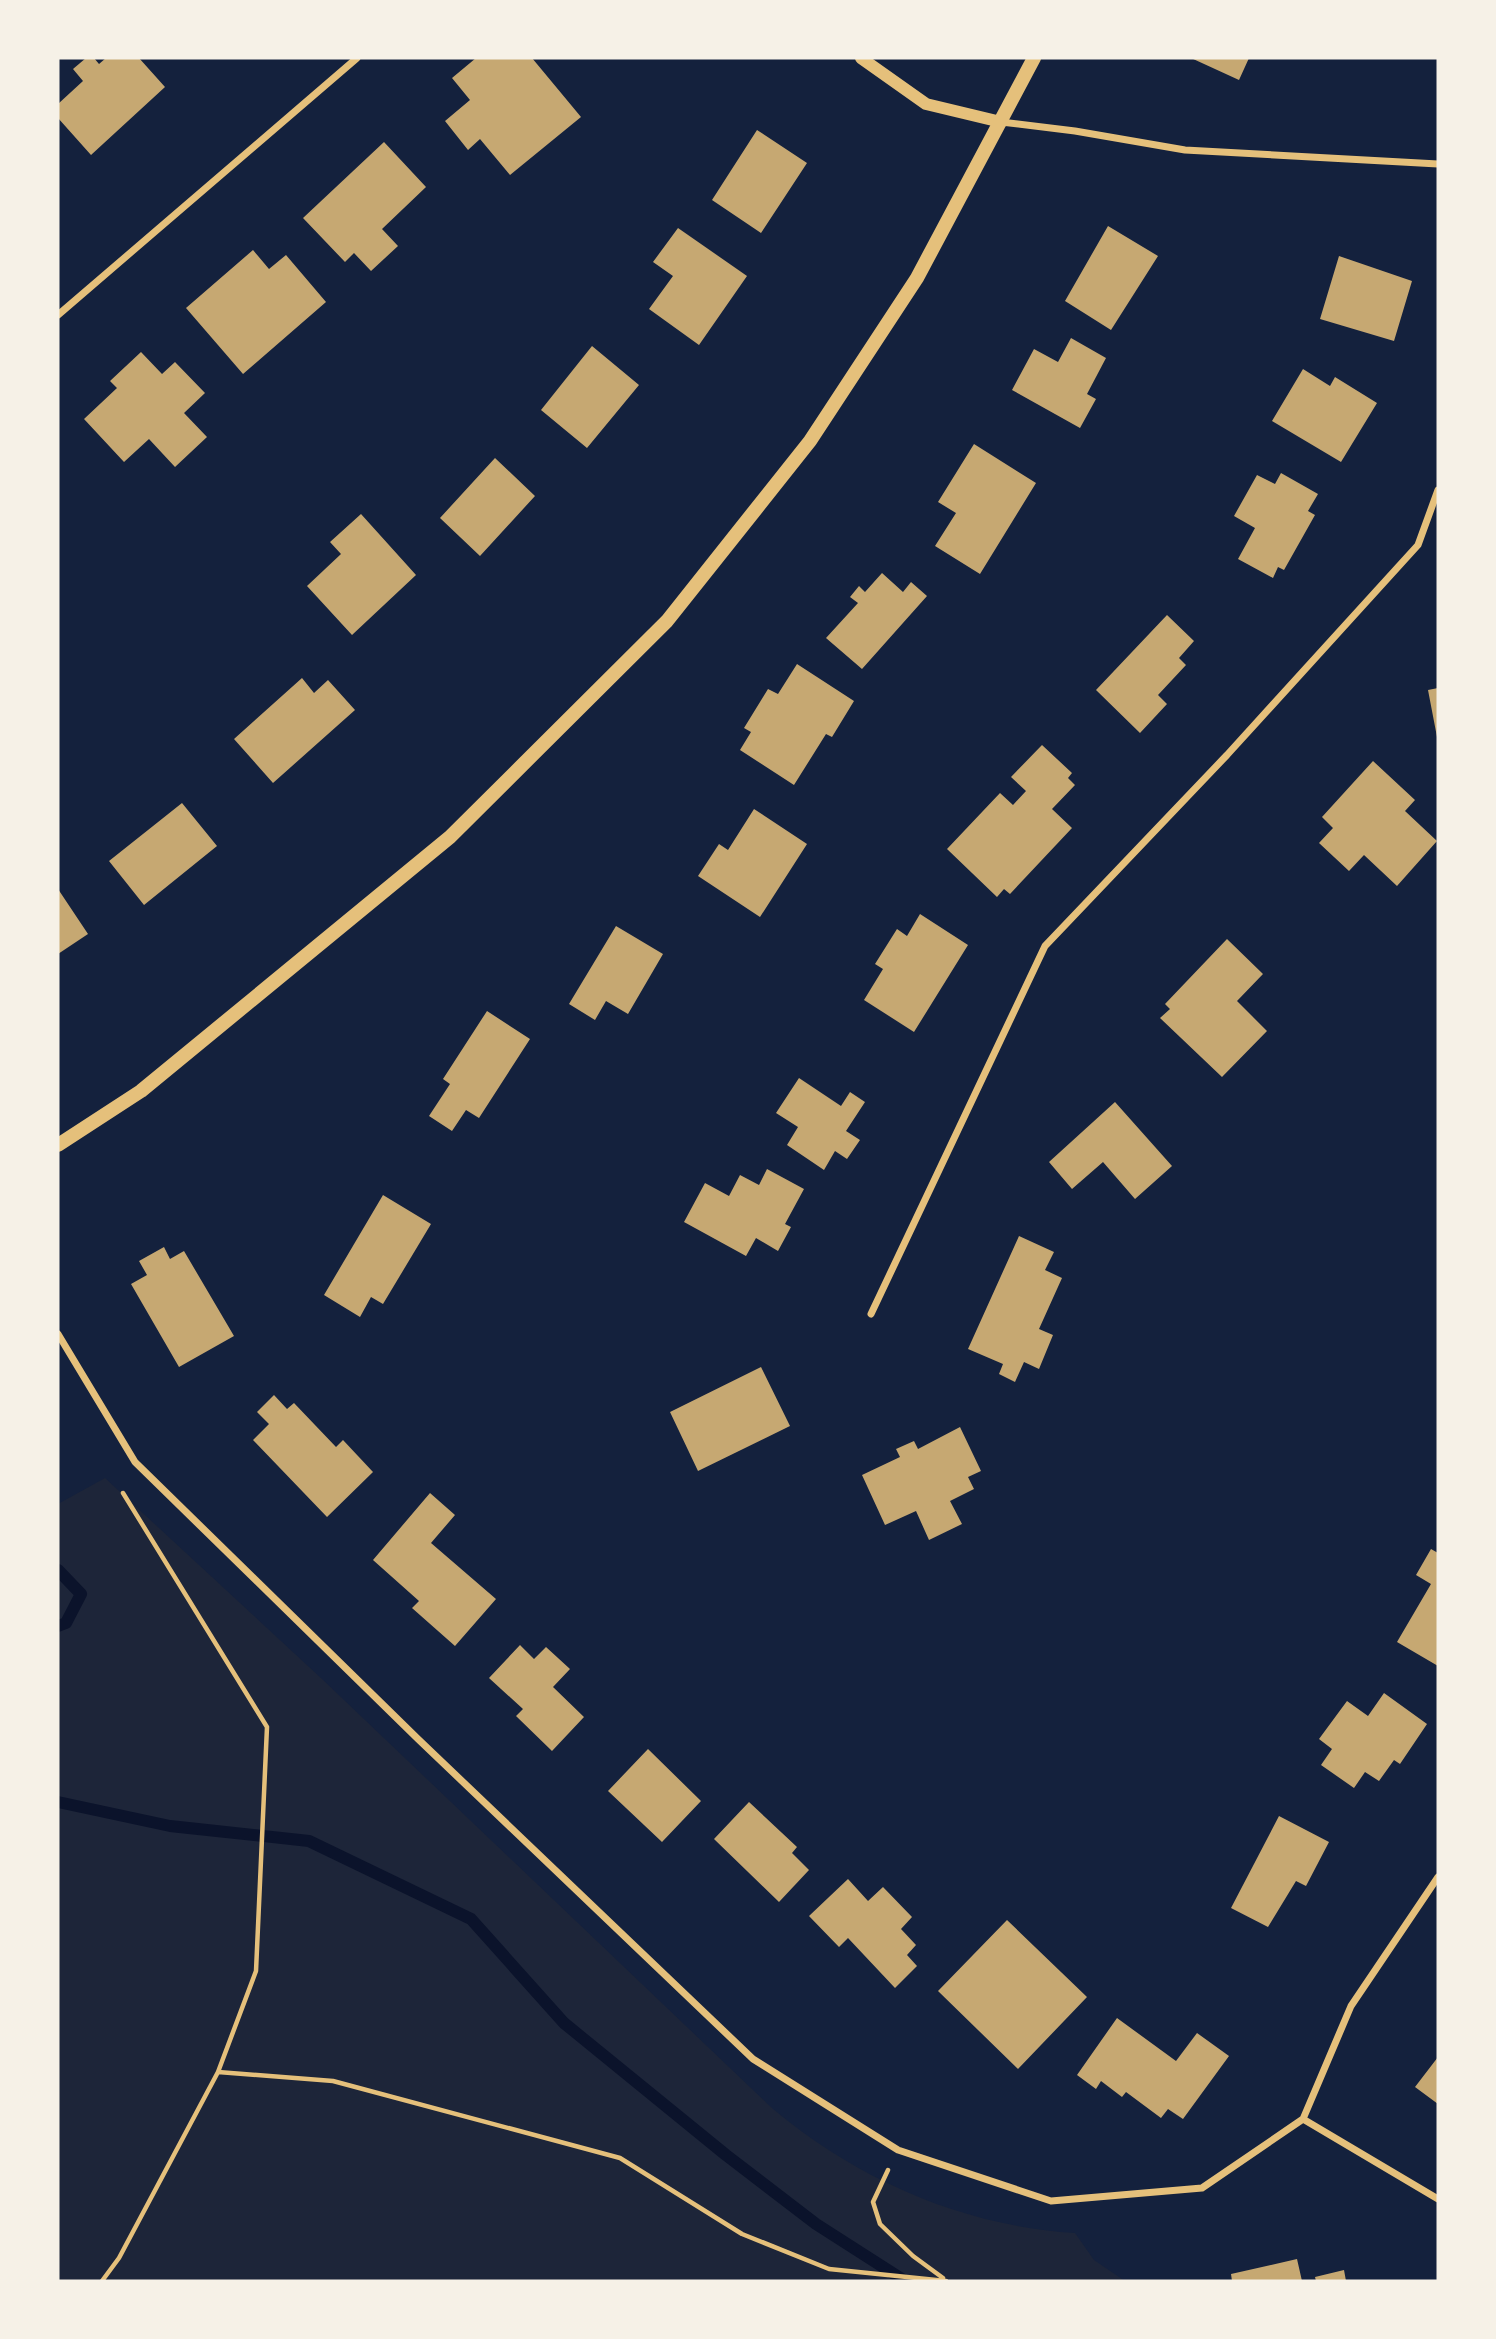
<svg xmlns="http://www.w3.org/2000/svg" width="1496" height="2339" font-family="'Exo 2',sans-serif">
<rect width="100%" height="100%" fill="#14213d"/>
<path fill="#1d2539" d="M 105,1478 L 322,1679 L 773,2109 C 858,2180 963,2226 1075,2233 L 1094,2260 L 1125,2281 L 58,2281 L 58,1504 Z"/>
<g fill="none" stroke-linecap="round" stroke-linejoin="round">
<path stroke="#0b132b" stroke-width="12" d="M 58,1570 L 81,1594 L 66,1623 L 58,1626
M 58,1802 L 170,1826 L 309,1841 L 471,1919 L 564,2023 L 726,2155 L 816,2224 L 905,2281"/>
</g>
<path fill="#c6a872" d="M 86,58 L 94,58 L 99,64 L 106,58 L 139,58 L 165,87 L 91,155 L 58,118 L 58,104 L 83,81 L 73,69 Z
M 476,58 L 532,58 L 581,117 L 510,175 L 480,139 L 468,150 L 445,121 L 470,100 L 452,78 Z
M 1191,58 L 1249,58 L 1239,80 Z
M 757,130 L 807,163 L 761,233 L 712,200 Z
M 384,142 L 426,187 L 382,229 L 398,246 L 371,271 L 354,253 L 345,262 L 303,218 Z
M 1108,226 L 1158,256 L 1111,330 L 1065,301 Z
M 678,228 L 747,276 L 699,345 L 649,309 L 673,276 L 653,262 Z
M 253,250 L 269,269 L 286,255 L 326,302 L 243,374 L 186,308 Z
M 1339,256 L 1412,281 L 1394,341 L 1320,319 Z
M 1071,338 L 1106,358 L 1087,394 L 1096,399 L 1080,428 L 1012,390 L 1034,349 L 1058,362 Z
M 592,346 L 639,385 L 587,448 L 541,410 Z
M 141,352 L 162,374 L 175,362 L 205,393 L 184,413 L 207,437 L 175,467 L 149,439 L 124,462 L 84,419 L 117,388 L 110,381 Z
M 1303,369 L 1330,386 L 1335,377 L 1377,403 L 1341,462 L 1272,421 Z
M 974,444 L 1036,483 L 980,574 L 935,546 L 956,513 L 938,502 Z
M 495,458 L 535,496 L 480,556 L 440,518 Z
M 1281,473 L 1318,494 L 1308,511 L 1315,515 L 1284,570 L 1278,567 L 1273,578 L 1238,559 L 1255,528 L 1234,516 L 1257,475 L 1275,484 Z
M 361,514 L 416,575 L 352,635 L 307,586 L 341,554 L 330,542 Z
M 882,573 L 903,592 L 911,582 L 927,596 L 862,669 L 826,638 L 858,603 L 850,597 L 859,586 L 865,592 Z
M 1167,615 L 1194,641 L 1179,658 L 1186,665 L 1158,695 L 1167,704 L 1140,733 L 1096,690 Z
M 797,664 L 854,701 L 832,737 L 826,734 L 794,785 L 740,750 L 751,732 L 744,728 L 768,689 L 778,694 Z
M 302,678 L 314,693 L 328,680 L 355,710 L 273,783 L 234,739 Z
M 1438,688 L 1438,737 L 1437,737 L 1428,690 Z
M 1042,745 L 1072,773 L 1068,778 L 1075,785 L 1052,809 L 1072,828 L 1010,894 L 1004,889 L 997,897 L 947,849 L 1000,793 L 1013,805 L 1026,791 L 1011,777 Z
M 1373,761 L 1415,800 L 1405,811 L 1437,841 L 1397,886 L 1364,855 L 1349,871 L 1319,843 L 1333,828 L 1322,817 Z
M 182,803 L 217,846 L 144,905 L 109,861 Z
M 754,809 L 807,844 L 760,917 L 698,876 L 719,844 L 728,850 Z
M 58,889 L 88,934 L 58,954 Z
M 920,914 L 968,945 L 914,1032 L 864,1000 L 883,969 L 875,964 L 897,929 L 907,936 Z
M 616,926 L 663,954 L 628,1014 L 606,1001 L 595,1020 L 569,1004 Z
M 1227,939 L 1263,974 L 1237,1001 L 1267,1031 L 1222,1077 L 1160,1018 L 1170,1009 L 1165,1004 Z
M 487,1011 L 530,1039 L 479,1118 L 466,1110 L 452,1131 L 429,1116 L 450,1084 L 443,1079 Z
M 799,1078 L 841,1106 L 850,1092 L 865,1102 L 846,1131 L 860,1140 L 847,1159 L 835,1151 L 824,1170 L 787,1145 L 798,1127 L 776,1113 Z
M 1115,1102 L 1172,1166 L 1135,1199 L 1103,1162 L 1072,1189 L 1049,1162 Z
M 767,1169 L 804,1189 L 785,1224 L 791,1227 L 778,1251 L 756,1238 L 746,1256 L 684,1222 L 705,1183 L 729,1196 L 740,1175 L 759,1185 Z
M 383,1195 L 431,1224 L 383,1304 L 371,1297 L 360,1317 L 324,1295 Z
M 1019,1236 L 1054,1252 L 1045,1270 L 1062,1278 L 1039,1329 L 1053,1335 L 1039,1369 L 1024,1362 L 1015,1382 L 999,1374 L 1003,1364 L 968,1349 Z
M 164,1247 L 170,1259 L 184,1251 L 234,1336 L 179,1367 L 131,1284 L 147,1275 L 139,1261 Z
M 761,1367 L 790,1426 L 698,1471 L 670,1412 Z
M 274,1395 L 287,1409 L 294,1403 L 336,1447 L 343,1440 L 373,1472 L 327,1517 L 253,1440 L 269,1424 L 257,1412 Z
M 960,1427 L 981,1471 L 968,1477 L 974,1489 L 950,1501 L 962,1524 L 929,1540 L 916,1511 L 885,1525 L 862,1475 L 900,1457 L 896,1449 L 914,1441 L 918,1449 Z
M 430,1493 L 455,1515 L 431,1543 L 496,1599 L 455,1646 L 412,1608 L 419,1601 L 373,1560 Z
M 1431,1549 L 1438,1553 L 1438,1666 L 1397,1642 L 1431,1584 L 1416,1575 Z
M 520,1645 L 534,1659 L 546,1647 L 570,1669 L 553,1687 L 584,1717 L 552,1751 L 516,1716 L 523,1709 L 489,1678 Z
M 1384,1693 L 1427,1724 L 1400,1764 L 1394,1760 L 1379,1781 L 1365,1772 L 1354,1788 L 1321,1765 L 1332,1749 L 1319,1739 L 1347,1701 L 1368,1716 Z
M 648,1749 L 701,1801 L 662,1842 L 608,1791 Z
M 749,1802 L 797,1847 L 792,1853 L 809,1870 L 779,1902 L 714,1839 Z
M 1279,1816 L 1329,1842 L 1306,1886 L 1296,1881 L 1268,1927 L 1231,1908 Z
M 848,1879 L 868,1901 L 883,1887 L 912,1917 L 901,1929 L 916,1945 L 907,1955 L 917,1966 L 895,1988 L 848,1938 L 839,1947 L 809,1916 Z
M 1007,1920 L 1087,1997 L 1018,2069 L 938,1991 Z
M 1117,2018 L 1176,2061 L 1197,2033 L 1229,2056 L 1183,2119 L 1168,2109 L 1161,2118 L 1126,2092 L 1122,2097 L 1101,2081 L 1096,2089 L 1077,2075 Z
M 1438,2057 L 1438,2104 L 1415,2087 Z
M 1297,2259 L 1302,2281 L 1232,2281 L 1231,2274 Z
M 1344,2270 L 1346,2281 L 1316,2281 L 1315,2277 Z"/>
<g fill="none" stroke-linecap="round" stroke-linejoin="round">
<path stroke="#e5c07b" stroke-width="4.5" d="M 123,1493 L 267,1727 L 256,1971 L 218,2072
M 888,2170 L 873,2202 L 880,2224 L 913,2256 L 943,2278
M 102,2281 L 119,2258 L 218,2072 L 333,2081 L 620,2158 L 742,2234 L 829,2269 L 946,2281"/>
<path stroke="#e5c07b" stroke-width="7" d="M 1001,122 L 1075,131 L 1185,150 L 1438,164
M 58,315 L 357,58
M 871,1314 L 1045,946 L 1227,755 L 1418,545 L 1438,490
M 58,1334 L 135,1462 L 418,1739 L 753,2059 L 898,2150 L 1051,2201 L 1202,2188 L 1303,2119
M 1303,2119 L 1351,2006 L 1438,1877
M 1303,2119 L 1438,2199"/>
<path stroke="#e5c07b" stroke-width="12" d="M 861,58 L 926,104 L 1001,122"/>
<path stroke="#e5c07b" stroke-width="14" d="M 58,1145 L 141,1091 L 450,837 L 667,621 L 810,441 L 917,278 L 1034,58"/>
</g>
<rect width="1496" height="2339" fill="none" stroke="#f6f1e7" stroke-width="119"/>
</svg>
